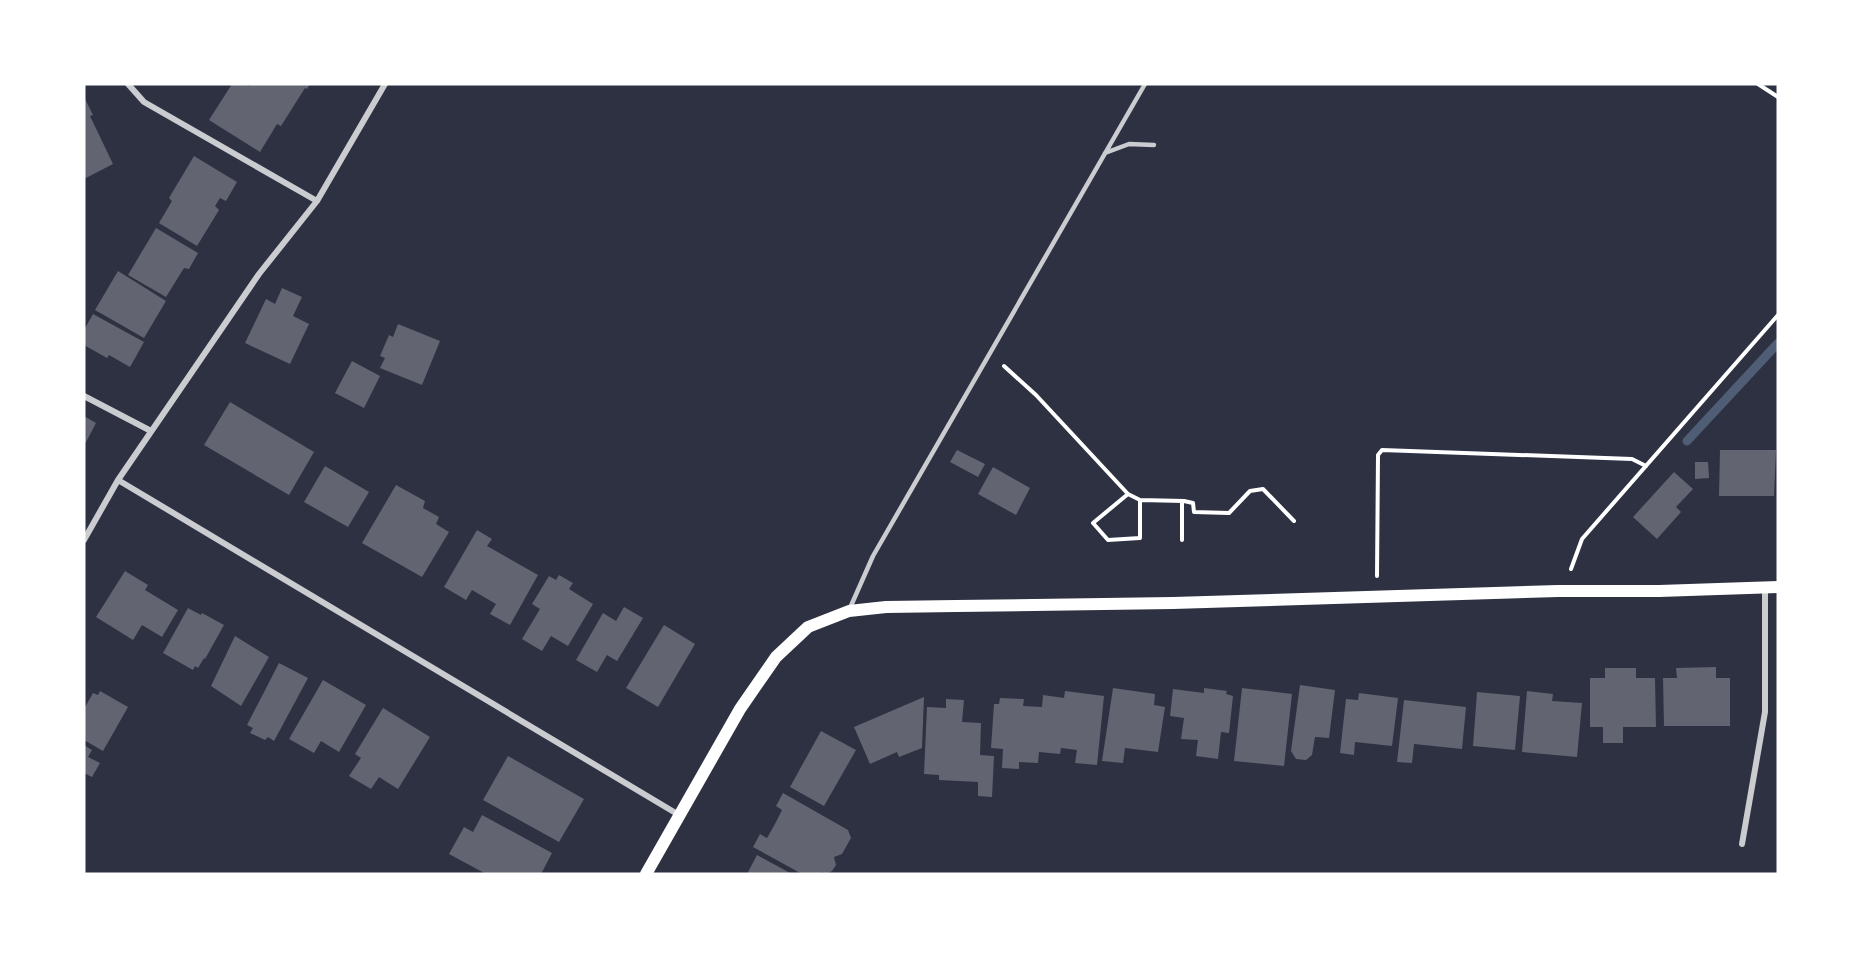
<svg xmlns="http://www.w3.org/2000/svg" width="1862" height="958" font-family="Signika,sans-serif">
<rect width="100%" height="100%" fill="#2d3142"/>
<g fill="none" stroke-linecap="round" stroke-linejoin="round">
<path stroke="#4f5d75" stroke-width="9" d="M 1687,441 L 1778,343"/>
</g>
<path fill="#626471" d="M 232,84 L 246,84 L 249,86 L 250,84 L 310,84 L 307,89 L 305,88 L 281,126 L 277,124 L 260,152 L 209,120 Z
M 84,97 L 93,115 L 90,116 L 113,164 L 84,179 Z
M 194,156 L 237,182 L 226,201 L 220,198 L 215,206 L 219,210 L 197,246 L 159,223 L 172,201 L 169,198 Z
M 156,228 L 198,253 L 189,269 L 184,268 L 166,297 L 128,275 Z
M 118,271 L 166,301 L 144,338 L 95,310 Z
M 282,288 L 302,297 L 293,316 L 309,324 L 290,364 L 245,343 L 266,299 L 275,304 Z
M 93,314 L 144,342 L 130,367 L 109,355 L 107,358 L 84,345 L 84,330 Z
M 398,324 L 440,341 L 422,385 L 380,368 L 385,358 L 380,356 L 389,335 L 393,337 Z
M 352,361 L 380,376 L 364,408 L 335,393 Z
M 230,402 L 314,452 L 289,495 L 204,445 Z
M 84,416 L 96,423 L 84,446 Z
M 957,450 L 985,464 L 978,477 L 950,462 Z
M 1720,450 L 1776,450 L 1774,496 L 1719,496 Z
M 1695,462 L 1708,462 L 1709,478 L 1695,479 Z
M 325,466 L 369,492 L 348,527 L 304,502 Z
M 993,467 L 1030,488 L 1016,515 L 978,494 Z
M 1674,472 L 1693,489 L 1676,507 L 1681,512 L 1657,539 L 1633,517 Z
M 396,485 L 425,501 L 423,508 L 439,517 L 436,524 L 449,532 L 422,577 L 362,543 Z
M 477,530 L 492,539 L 487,546 L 538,575 L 510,625 L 490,614 L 496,604 L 472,590 L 466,600 L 444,587 Z
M 125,571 L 148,585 L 145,590 L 178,610 L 162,637 L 142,625 L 133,640 L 96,617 Z
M 559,575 L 573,583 L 569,589 L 593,604 L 568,646 L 551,636 L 542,651 L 522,639 L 540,609 L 532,604 L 549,576 L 556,580 Z
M 624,607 L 643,618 L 617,661 L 607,655 L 597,672 L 576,660 L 603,613 L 616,621 Z
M 188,608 L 201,615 L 202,613 L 224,625 L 205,659 L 204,658 L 198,668 L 195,666 L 193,670 L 163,653 Z
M 664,625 L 695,644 L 658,707 L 626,688 Z
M 235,636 L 269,657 L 241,706 L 211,686 Z
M 279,663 L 308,678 L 274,741 L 268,737 L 265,740 L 250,733 L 253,728 L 247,725 Z
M 1716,667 L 1716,678 L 1730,678 L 1730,726 L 1664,726 L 1663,678 L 1677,678 L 1676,668 Z
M 1605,668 L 1636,668 L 1636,678 L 1655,678 L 1656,727 L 1623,727 L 1623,743 L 1603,743 L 1603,727 L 1590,727 L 1590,678 L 1605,678 Z
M 323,680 L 366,705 L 339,752 L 321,741 L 314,753 L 289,739 Z
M 1300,685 L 1335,690 L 1329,738 L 1315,737 L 1312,755 L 1306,760 L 1296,759 L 1291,751 Z
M 1113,688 L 1155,694 L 1154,705 L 1165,707 L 1158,752 L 1125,748 L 1123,763 L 1102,761 Z
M 1204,688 L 1227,691 L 1226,694 L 1233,696 L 1229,733 L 1221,732 L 1218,759 L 1196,756 L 1198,740 L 1181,739 L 1184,718 L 1170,716 L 1173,689 L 1204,693 Z
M 1242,688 L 1292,694 L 1284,766 L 1234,761 Z
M 100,691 L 128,707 L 103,751 L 84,740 L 84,709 L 93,693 L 98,695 Z
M 1065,691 L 1104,696 L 1097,765 L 1075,763 L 1077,750 L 1061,748 L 1060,754 L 1039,752 L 1038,763 L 1019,762 L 1019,769 L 1002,768 L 1003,749 L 991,748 L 994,704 L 999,704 L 1000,698 L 1024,699 L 1023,706 L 1042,707 L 1043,695 L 1064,698 Z
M 1527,691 L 1553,694 L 1552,701 L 1582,703 L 1577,757 L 1522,752 Z
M 1477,692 L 1520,696 L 1515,750 L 1473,746 Z
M 1359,693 L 1398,698 L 1392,746 L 1355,742 L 1354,755 L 1340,753 L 1346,699 L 1358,700 Z
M 924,697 L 922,748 L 899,757 L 897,752 L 870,764 L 854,727 Z
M 946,699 L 964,700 L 962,722 L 981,723 L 980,755 L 994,756 L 992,797 L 978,796 L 978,782 L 939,780 L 939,775 L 924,774 L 927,707 L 946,708 Z
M 1404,700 L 1466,707 L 1462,749 L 1414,744 L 1412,763 L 1397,762 Z
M 383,708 L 430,737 L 398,789 L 379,777 L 371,789 L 349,776 L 361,758 L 355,754 Z
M 821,731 L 856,750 L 824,806 L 790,787 Z
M 84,745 L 92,750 L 88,757 L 100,763 L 92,777 L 84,773 Z
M 508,756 L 584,799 L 559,842 L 483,800 Z
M 783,793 L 848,830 L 851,838 L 842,854 L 834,857 L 836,865 L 832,871 L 826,874 L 822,872 L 821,874 L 802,874 L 753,847 L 760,834 L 767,838 L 775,824 L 782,810 L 776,806 Z
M 482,815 L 552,853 L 541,874 L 486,874 L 449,854 L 464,827 L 473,832 Z
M 757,855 L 792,874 L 747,874 Z"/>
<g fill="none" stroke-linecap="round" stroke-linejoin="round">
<path stroke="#fff" stroke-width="4" d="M 1758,84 L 1778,97
M 1004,366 L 1036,395 L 1128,494 L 1093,523 L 1108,540 L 1140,538 L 1140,500 L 1184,501 L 1193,503 L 1194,512 L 1229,513 L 1250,491 L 1263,489 L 1294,521
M 1128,494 L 1140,500
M 1182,501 L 1182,540
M 1571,569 L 1582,539 L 1778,315
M 1377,576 L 1378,455 L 1382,450 L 1632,459 L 1646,466"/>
<path stroke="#caccd0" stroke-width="4.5" d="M 1105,153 L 1129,144 L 1154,145
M 850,608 L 873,556 L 1145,84"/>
<path stroke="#caccd0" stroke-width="6" d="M 128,84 L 144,102 L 317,201
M 84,396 L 151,431
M 118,480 L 679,815
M 84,540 L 118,480 L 259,274 L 317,201 L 385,84
M 1742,844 L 1765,712 L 1765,587"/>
<path stroke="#fff" stroke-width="12" d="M 646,874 L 740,709 L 776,657 L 808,627 L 849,611 L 886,607 L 956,606 L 1173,603 L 1558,591 L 1659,591 L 1778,587"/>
</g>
<rect width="1862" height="958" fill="none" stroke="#ffffff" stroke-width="171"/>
</svg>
